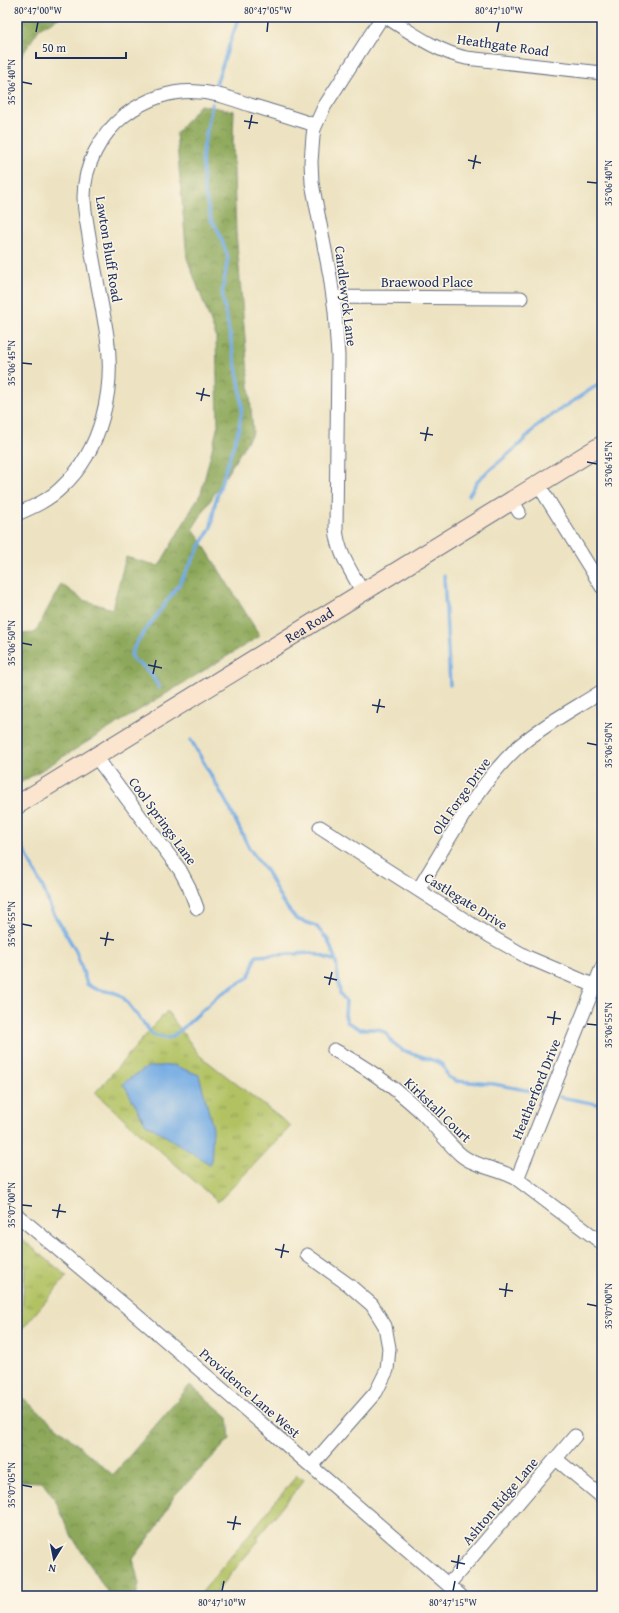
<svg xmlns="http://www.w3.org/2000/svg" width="619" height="1613" font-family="'Gentium Book Plus',serif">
<defs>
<pattern id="grass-tufts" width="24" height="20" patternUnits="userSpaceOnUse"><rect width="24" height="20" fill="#b2c264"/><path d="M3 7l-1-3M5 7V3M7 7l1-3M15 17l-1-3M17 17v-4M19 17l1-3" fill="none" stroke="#909e56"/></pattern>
<pattern id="forest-crowns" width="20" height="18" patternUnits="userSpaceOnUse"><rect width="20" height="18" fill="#8da85a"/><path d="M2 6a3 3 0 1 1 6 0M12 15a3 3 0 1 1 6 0" fill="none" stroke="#72894e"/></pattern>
</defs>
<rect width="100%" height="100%" fill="#fcf5e5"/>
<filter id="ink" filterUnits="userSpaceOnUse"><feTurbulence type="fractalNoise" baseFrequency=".025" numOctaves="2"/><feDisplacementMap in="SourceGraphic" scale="8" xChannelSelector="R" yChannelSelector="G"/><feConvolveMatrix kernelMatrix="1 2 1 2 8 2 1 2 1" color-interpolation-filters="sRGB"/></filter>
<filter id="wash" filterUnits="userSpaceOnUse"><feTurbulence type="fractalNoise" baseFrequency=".012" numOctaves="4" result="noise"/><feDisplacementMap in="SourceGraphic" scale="16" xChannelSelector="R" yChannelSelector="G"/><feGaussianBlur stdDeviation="0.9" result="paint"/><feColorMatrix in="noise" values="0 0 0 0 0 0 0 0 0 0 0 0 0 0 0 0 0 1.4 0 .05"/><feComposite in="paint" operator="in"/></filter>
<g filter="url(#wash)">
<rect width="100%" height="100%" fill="#ede3c2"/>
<path fill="url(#grass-tufts)" stroke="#667861" d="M 167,1011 L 199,1055 L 291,1126 L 218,1202 L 95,1093 Z
M 17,1235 L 67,1276 L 17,1335 L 17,1314 L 22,1308 L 25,1268 L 17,1259 Z
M 297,1475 L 304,1480 L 257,1538 L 259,1540 L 213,1596 L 199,1596 Z"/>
<path fill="url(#forest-crowns)" stroke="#546c5c" d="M 17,17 L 60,17 L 39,29 L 17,63 Z
M 200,105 L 234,111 L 233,141 L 236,232 L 253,432 L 193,528 L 260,636 L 17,785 L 17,634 L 35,633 L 61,584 L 83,600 L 112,609 L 126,557 L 159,566 L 201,493 L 218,425 L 216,336 L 187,258 L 176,134 Z
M 190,1385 L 228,1417 L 230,1439 L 174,1496 L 157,1527 L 133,1559 L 139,1584 L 136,1596 L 110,1596 L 69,1532 L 56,1501 L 42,1482 L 17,1481 L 17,1393 L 113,1475 Z"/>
<path fill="#75ace4" stroke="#486ea1" d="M 173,1065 L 199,1075 L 213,1128 L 211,1165 L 145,1123 L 123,1083 L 148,1067 Z"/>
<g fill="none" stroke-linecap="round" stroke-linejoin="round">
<path stroke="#75ace4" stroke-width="3.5" d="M 216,84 L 236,25 L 240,17
M 469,495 L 479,479 L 518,446 L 540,423 L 602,382
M 444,576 L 450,685
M 159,688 C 153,676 147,667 134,661 L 131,654 L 137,642 L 178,586 L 211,527 L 215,503 L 239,428 L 242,409 L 240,387 L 222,295 L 228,257 L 218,230 L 211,220 L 204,189 L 202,155 L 212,104
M 191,740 L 229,807 L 249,848 L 267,872 L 282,901 L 296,919 L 316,926 L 328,940 L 336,961 L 340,993 L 346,1002 L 345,1015 L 347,1022 L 360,1029 L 378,1029 L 386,1033 L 393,1043 L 402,1050 L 438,1062 L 443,1065 L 448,1077 L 456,1081 L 494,1084 L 541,1093
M 17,836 L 44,890 L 51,909 L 76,951 L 87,984 C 96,993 112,989 122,996 L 153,1035 L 165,1038 L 171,1037 L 183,1028 L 219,995 L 249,977 L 256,956 L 312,953 L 336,961
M 560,1097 L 602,1105"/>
</g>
</g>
<g filter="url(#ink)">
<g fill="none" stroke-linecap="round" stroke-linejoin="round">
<defs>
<path id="street" d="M 386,17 C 412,33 436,51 466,58 L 602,73
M 333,297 L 521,298
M 538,484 L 602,587
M 512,500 L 519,512
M 17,514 C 33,507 49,500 62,487 C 102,450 115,389 107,336 C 102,303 94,269 89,236 C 87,223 84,210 84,197 C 84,165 100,135 125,115 C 146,99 173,89 199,92 C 216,93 233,99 250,105 C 272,111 293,118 315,125
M 363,593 C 351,570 338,554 336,528 L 338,356 L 335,311 L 330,276 L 312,183 L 311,162 L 313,136 L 314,129 L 324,107 L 382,17
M 96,757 L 180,870 L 189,887 L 197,908
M 320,827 L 490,936 L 527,957 L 602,989
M 418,890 C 448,842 476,786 518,747 C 543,725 574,709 602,691
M 334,1050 C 365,1066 394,1087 419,1110 C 434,1124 446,1142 461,1155 C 475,1167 501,1169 517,1179 L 602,1243
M 517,1179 L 602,967
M 17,1215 L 134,1313 L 461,1596
M 307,1255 L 349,1285 L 372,1305 L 385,1326 L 389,1348 L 387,1370 L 376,1392 L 311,1466
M 556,1459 L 602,1497
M 448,1585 L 575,1436"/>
<g id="secondary">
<path id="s1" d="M 17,805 L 602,445"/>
</g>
</defs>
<use href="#street" stroke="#646e81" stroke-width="15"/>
<use href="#secondary" stroke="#646e81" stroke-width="20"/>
<use href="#street" stroke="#fff" stroke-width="13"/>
<use href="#secondary" stroke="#fbe5cf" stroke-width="18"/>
</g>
</g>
<path fill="none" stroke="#1b2f5e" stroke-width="1.5" d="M 36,32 L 38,22M 267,32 L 268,22M 497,32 L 499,22M 22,82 L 32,84M 244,121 L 258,123M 249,129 L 252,115M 468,160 L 481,163M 473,169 L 476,155M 587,182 L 597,183M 22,363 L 32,364M 196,393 L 210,396M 201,401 L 204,388M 420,433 L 433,435M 425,441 L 428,427M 587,462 L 597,464M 22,643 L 32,645M 148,665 L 162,668M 153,674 L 156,660M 372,705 L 385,707M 377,713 L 380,699M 587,743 L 597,745M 22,924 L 32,926M 100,938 L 114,940M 105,946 L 108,932M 324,977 L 337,980M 329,985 L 332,972M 547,1017 L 561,1019M 587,1024 L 597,1025M 553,1025 L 555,1011M 22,1205 L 32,1206M 52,1210 L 66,1212M 57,1218 L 60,1204M 275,1249 L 289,1252M 281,1258 L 284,1244M 499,1289 L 513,1291M 505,1297 L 507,1283M 587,1304 L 597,1306M 22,1485 L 32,1487M 227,1522 L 241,1524M 233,1530 L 236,1516M 451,1561 L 465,1564M 457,1569 L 459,1555M 222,1591 L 224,1581M 453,1591 L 455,1581"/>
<g text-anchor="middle" stroke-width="3" stroke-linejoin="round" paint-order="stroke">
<g font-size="14" fill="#1b2f5e" stroke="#fcf5e5">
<text transform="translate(503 45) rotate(8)" y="5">Heathgate Road</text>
<text transform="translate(109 249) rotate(81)" y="5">Lawton Bluff Road</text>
<text x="427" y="287">Braewood Place</text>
<text transform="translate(346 296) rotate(83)" y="5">Candlewyck Lane</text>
<text dy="5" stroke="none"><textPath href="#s1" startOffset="343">Rea Road</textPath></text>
<text transform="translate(461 796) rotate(-55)" y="5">Old Forge Drive</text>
<text transform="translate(163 821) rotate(54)" y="5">Cool Springs Lane</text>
<text transform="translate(466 901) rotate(32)" y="5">Castlegate Drive</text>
<text transform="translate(536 1089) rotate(-68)" y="5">Heatherford Drive</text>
<text transform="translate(438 1110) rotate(44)" y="5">Kirkstall Court</text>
<text transform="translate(250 1393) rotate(41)" y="5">Providence Lane West</text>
<text transform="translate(500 1501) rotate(-50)" y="5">Ashton Ridge Lane</text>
</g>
</g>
<rect width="619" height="1613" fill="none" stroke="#fcf5e5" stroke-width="44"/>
<g transform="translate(54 1559) rotate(190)" stroke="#fcf5e5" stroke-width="3" paint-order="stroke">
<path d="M0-3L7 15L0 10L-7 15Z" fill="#1b2f5e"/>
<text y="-6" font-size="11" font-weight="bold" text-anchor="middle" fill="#1b2f5e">N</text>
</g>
<path d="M36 52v6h90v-6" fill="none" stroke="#1b2f5e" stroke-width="2"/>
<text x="42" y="52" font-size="12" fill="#1b2f5e" stroke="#fcf5e5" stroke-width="3" paint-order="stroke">50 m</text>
<rect x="22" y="22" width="575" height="1569" fill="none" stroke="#1b2f5e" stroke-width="1.5"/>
<g font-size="10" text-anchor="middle" fill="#1b2f5e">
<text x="38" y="14">80°47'00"W</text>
<text x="268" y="14">80°47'05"W</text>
<text x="499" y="14">80°47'10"W</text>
<text transform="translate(11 82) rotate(-90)" y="4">35°06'40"N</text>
<text transform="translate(608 183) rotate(-90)" y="4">35°06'40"N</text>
<text transform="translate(11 363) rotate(-90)" y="4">35°06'45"N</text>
<text transform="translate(608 464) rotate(-90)" y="4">35°06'45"N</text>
<text transform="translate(11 643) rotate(-90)" y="4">35°06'50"N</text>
<text transform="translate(608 745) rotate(-90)" y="4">35°06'50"N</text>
<text transform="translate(11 924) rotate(-90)" y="4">35°06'55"N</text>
<text transform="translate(608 1025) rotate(-90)" y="4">35°06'55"N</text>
<text transform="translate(11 1205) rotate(-90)" y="4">35°07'00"N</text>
<text transform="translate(608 1306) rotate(-90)" y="4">35°07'00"N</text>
<text transform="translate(11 1485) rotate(-90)" y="4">35°07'05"N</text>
<text x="222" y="1606">80°47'10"W</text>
<text x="453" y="1606">80°47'15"W</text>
</g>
</svg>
